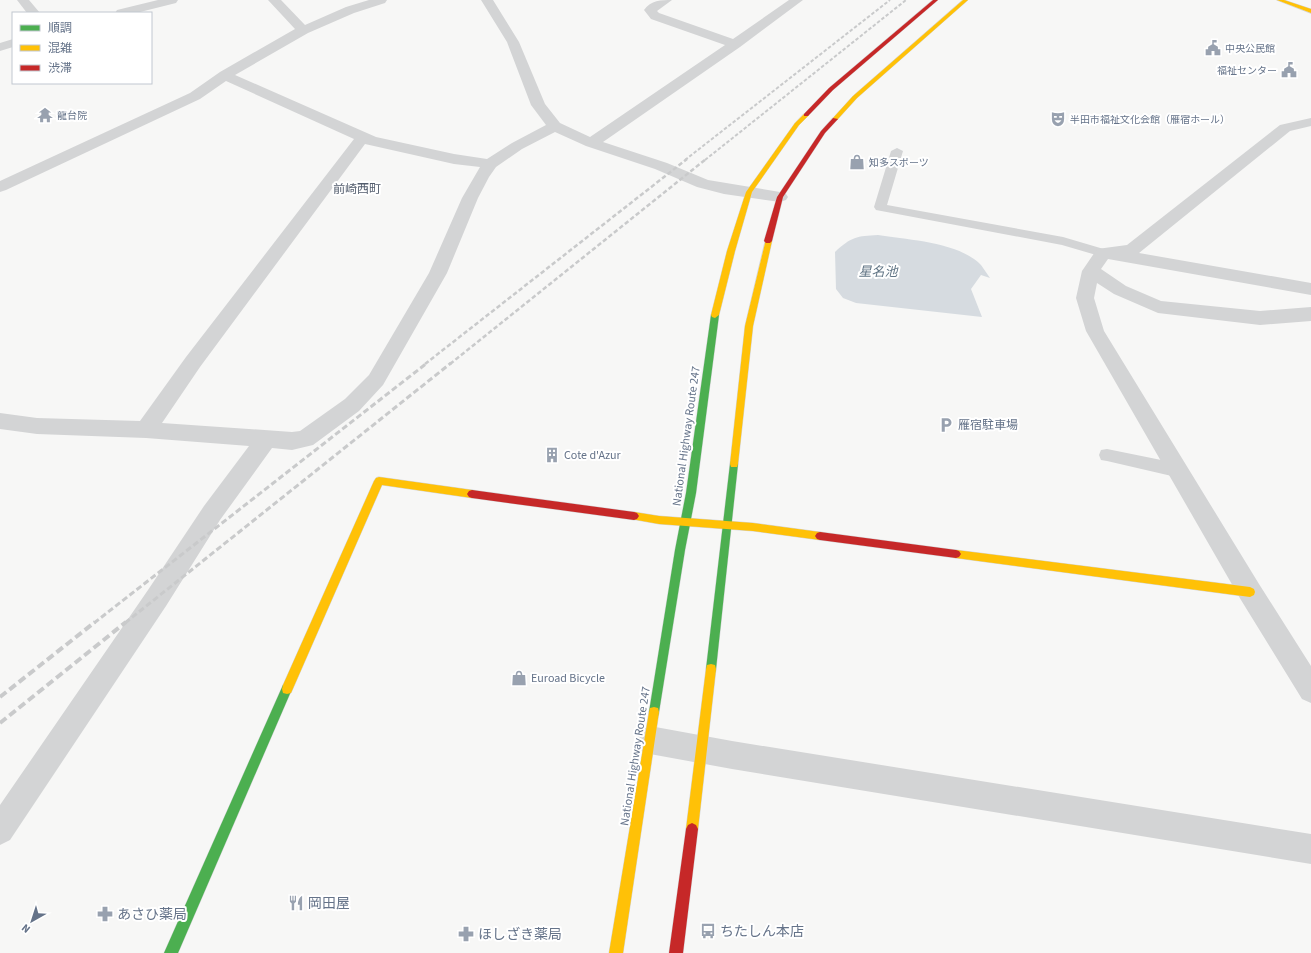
<svg xmlns="http://www.w3.org/2000/svg" width="1311" height="953" font-family="'Source Sans 3','Noto Sans JP',sans-serif">
<rect width="100%" height="100%" fill="#f7f7f6"/>
<path fill="#d6dbe0" d="M 878,235 C 909,240 959,242 981,265 C 984,269 987,274 990,278 L 981,275 L 971,289 L 982,317 L 856,303 L 843,298 L 836,289 L 835,252 C 851,237 857,236 878,235 Z"/>
<g fill="none" stroke-linecap="round" stroke-linejoin="round">
<defs>
<path id="fast" d="M 715,312 L 719,315 L 696,493 L 685,550 L 659,712 L 658,716 L 654,717 L 650,716 L 649,712 L 675,550 L 686,493 L 711,315 Z
M 734,460 L 737,461 L 738,464 L 716,669 L 715,673 L 711,674 L 707,673 L 706,669 L 730,464 L 731,461 Z
M 287,684 L 291,685 L 292,689 L 178,953 L 164,953 L 283,685 Z"/>
<path id="slow" d="M 963,0 L 968,0 L 857,98 L 837,120 L 833,120 L 833,118 L 853,96 Z
M 1277,0 L 1284,0 L 1311,9 L 1311,13 Z
M 804,114 L 809,115 L 799,125 L 752,192 L 735,251 L 719,315 L 715,318 L 712,317 L 711,315 L 727,251 L 746,192 L 795,123 Z
M 766,239 L 770,239 L 772,241 L 753,326 L 738,464 L 737,467 L 731,467 L 730,464 L 745,326 Z
M 379,477 L 472,490 L 475,491 L 477,494 L 475,497 L 472,498 L 382,485 L 291,693 L 287,694 L 283,693 L 282,689 L 283,685 L 374,481 L 376,478 Z
M 634,512 L 659,516 L 753,523 L 820,532 L 823,533 L 825,536 L 823,539 L 820,540 L 753,531 L 659,524 L 631,519 L 629,516 L 631,513 Z
M 956,550 L 1250,587 L 1254,589 L 1255,592 L 1254,595 L 1250,597 L 956,558 L 953,557 L 951,554 L 953,551 Z
M 711,664 L 715,665 L 716,669 L 698,829 L 696,833 L 692,835 L 688,833 L 686,829 L 706,669 L 707,665 Z
M 654,707 L 658,708 L 659,712 L 623,953 L 609,953 L 649,712 L 650,708 Z"/>
<path id="jam" d="M 933,0 L 938,0 L 833,90 L 808,116 L 804,116 L 804,114 L 829,88 Z
M 833,118 L 838,119 L 825,133 L 783,197 L 772,241 L 770,243 L 766,243 L 764,241 L 777,197 L 821,131 Z
M 472,490 L 634,512 L 637,513 L 639,516 L 637,519 L 634,520 L 472,498 L 469,497 L 467,494 L 469,491 Z
M 820,532 L 956,550 L 959,551 L 961,554 L 959,557 L 956,558 L 820,540 L 817,539 L 815,536 L 817,533 Z
M 692,823 L 696,825 L 698,829 L 683,953 L 669,953 L 686,829 L 688,825 Z"/>
</defs>
<use href="#fast" stroke="#d3d5d7" stroke-width="1"/>
<use href="#slow" stroke="#d3d5d7" stroke-width="1"/>
<use href="#jam" stroke="#d3d5d7" stroke-width="1"/>
<path fill="#d3d4d5" fill-rule="evenodd" d="M 897,148 L 903,151 L 887,205 L 1063,237 L 1107,250 L 1109,253 L 1107,256 L 1103,257 L 1062,245 L 876,210 L 874,207 L 891,151 Z
M 1107,449 L 1176,463 L 1182,465 L 1184,470 L 1182,475 L 1176,477 L 1107,461 L 1101,460 L 1099,455 L 1101,450 Z"/>
<path fill="#d3d4d5" fill-rule="evenodd" d="M 17,0 L 29,0 L 40,13 L 27,13 Z
M 158,0 L 178,0 L 176,3 L 136,13 L 115,13 L 117,10 Z
M 268,0 L 281,0 L 305,25 L 346,7 L 369,0 L 387,0 L 385,3 L 354,13 L 308,33 L 235,75 L 376,137 L 454,154 L 487,159 L 512,143 L 546,125 L 531,105 L 507,42 L 481,0 L 493,0 L 519,42 L 545,104 L 560,123 L 590,137 L 725,45 L 651,19 L 644,10 C 651,0 661,0 672,0 L 657,11 L 659,13 L 733,39 L 789,0 L 803,0 L 740,47 L 603,142 L 667,163 L 708,180 L 780,192 L 786,194 L 788,197 L 786,200 L 780,202 L 724,194 L 697,187 L 655,169 L 586,146 L 555,132 L 522,149 L 496,167 L 489,177 L 478,198 L 447,273 L 383,385 L 359,411 L 313,445 L 292,450 L 272,448 L 220,520 L 166,606 L 10,840 L 0,845 L 0,805 L 148,590 L 204,506 L 249,446 L 146,438 L 37,434 L 0,429 L 0,413 L 37,418 L 140,421 L 186,357 L 354,139 L 226,81 L 200,99 L 6,190 L 0,192 L 0,181 L 190,93 L 220,72 L 295,29 ZM 365,144 L 454,164 L 480,167 L 462,198 L 429,273 L 369,375 L 345,399 L 300,431 L 292,432 L 162,423 L 200,367 Z
M 13,39 L 13,47 L 0,51 L 0,43 Z
M 1311,118 L 1311,126 L 1290,131 L 1139,253 L 1311,283 L 1311,295 L 1108,259 L 1101,269 L 1126,286 L 1161,301 L 1260,311 L 1311,307 L 1311,321 L 1260,325 L 1158,313 L 1114,294 L 1097,283 L 1094,298 L 1104,331 L 1259,584 L 1311,666 L 1311,703 L 1302,699 L 1241,600 L 1086,331 L 1076,298 L 1082,271 L 1097,249 L 1127,245 L 1280,125 Z
M 650,726 L 732,741 L 1311,834 L 1311,864 L 732,769 L 650,754 L 640,750 L 636,740 L 640,730 Z"/>
<use href="#fast" fill="#4caf50" fill-rule="evenodd"/>
<use href="#slow" fill="#ffc107" fill-rule="evenodd"/>
<use href="#jam" fill="#c62828" fill-rule="evenodd"/>
<path stroke="#c9cacb" stroke-width="2" stroke-dasharray="3.5 2" stroke-linecap="butt" d="M 685,160 L 890,0
M 705,160 L 906,0"/>
<path stroke="#c9cacb" stroke-width="2.5" stroke-dasharray="4.5 2.5" stroke-linecap="butt" d="M 425,364 L 687,159
M 450,364 L 706,159"/>
<path stroke="#c9cacb" stroke-width="3" stroke-dasharray="6 3" stroke-linecap="butt" d="M 94,623 L 427,363
M 125,623 L 451,363"/>
<path stroke="#c9cacb" stroke-width="4" stroke-dasharray="8 4" stroke-linecap="butt" d="M 0,697 L 95,622
M 0,723 L 126,622"/>
</g>
<defs>
<symbol id="civic-bare" viewBox="-9 -9 18 18"><path d="M-.6-6.5H3V-4.5H.6V-3L4-1V1h2V6H-6V1h2V-1L-.6-3ZM-1.2 2.5V6h2.4V2.5Z" fill="#98a1af" stroke="#fff" stroke-width="2.5" paint-order="stroke"/></symbol>
<symbol id="temple-bare" viewBox="-9 -9 18 18"><path d="M0-6L5-2H3V0L6.5 2.5H4V6H1.5V3h-3V6H-4V2.5H-6.5L-3 0V-2H-5Z" fill="#98a1af" stroke="#fff" stroke-width="2.5" paint-order="stroke"/></symbol>
<symbol id="theatre-bare" viewBox="-9 -9 18 18"><path d="M-5-5.5Q0-4 5-5.5V0Q5 5 0 6Q-5 5-5 0ZM-3.3-2.5H-1v1.5H-3.3ZM1-2.5H3.3v1.5H1ZM-2.8 1Q0 5.5 2.8 1Z" fill="#98a1af" stroke="#fff" stroke-width="2.5" paint-order="stroke"/></symbol>
<symbol id="shop-bare" viewBox="-9 -9 18 18"><path d="M-5-2.5h2.3a2.7 3.5 0 0 1 5.4 0H5L5.5 6h-11ZM-1.5-2.5h3a1.5 2.3 0 0 0-3 0Z" fill="#98a1af" stroke="#fff" stroke-width="2.5" paint-order="stroke"/></symbol>
<symbol id="parking-bare" viewBox="-9 -9 18 18"><path d="M-3.5-5.5H1a3.5 3.5 0 0 1 0 7H-1V5.5H-3.5ZM-1-3.4V-.6H.8a1.4 1.4 0 0 0 0-2.8Z" fill="#98a1af" stroke="#fff" stroke-width="2.5" paint-order="stroke"/></symbol>
<symbol id="building-bare" viewBox="-9 -9 18 18"><path d="M-4-6H4V6H1V3H-1V6H-4ZM-2.5-4.3h1.7v1.8h-1.7ZM.8-4.3h1.7v1.8H.8ZM-2.5-1h1.7V.8h-1.7ZM.8-1h1.7V.8H.8Z" fill="#98a1af" stroke="#fff" stroke-width="2.5" paint-order="stroke"/></symbol>
<symbol id="restaurant-bare" viewBox="-9 -9 18 18"><path d="M-5-6h1v4h1v-4h1v4h1v-4h1v5L-1.5 .5V6h-2V.5L-5-1ZM5-6V6H3V1.5H1.5Q1.5-4 5-6Z" fill="#98a1af" stroke="#fff" stroke-width="2.5" paint-order="stroke"/></symbol>
<symbol id="pharmacy-bare" viewBox="-9 -9 18 18"><path d="M-2-6h4v4h4v4h-4v4h-4v-4h-4v-4h4Z" fill="#98a1af" stroke="#fff" stroke-width="2.5" paint-order="stroke"/></symbol>
<symbol id="bus-bare" viewBox="-9 -9 18 18"><path d="M-5-6H5V4H4V6H2V4H-2V6H-4V4H-5ZM-3.5-4V0h7V-4ZM-3.5 1.2v1.5H-2V1.2ZM2 1.2v1.5H3.5V1.2Z" fill="#98a1af" stroke="#fff" stroke-width="2.5" paint-order="stroke"/></symbol>
</defs>
<g fill-rule="evenodd">
<use href="#civic-bare" x="1202" y="37" width="22" height="22"/>
<use href="#civic-bare" x="1278" y="59" width="22" height="22"/>
<use href="#temple-bare" x="34" y="104" width="22" height="22"/>
<use href="#theatre-bare" x="1047" y="108" width="22" height="22"/>
<use href="#shop-bare" x="846" y="151" width="22" height="22"/>
<use href="#parking-bare" x="935" y="414" width="22" height="22"/>
<use href="#building-bare" x="541" y="444" width="22" height="22"/>
<use href="#shop-bare" x="508" y="667" width="22" height="22"/>
<use href="#restaurant-bare" x="285" y="892" width="22" height="22"/>
<use href="#pharmacy-bare" x="94" y="903" width="22" height="22"/>
<use href="#bus-bare" x="697" y="920" width="22" height="22"/>
<use href="#pharmacy-bare" x="455" y="923" width="22" height="22"/>
</g>
<g text-anchor="middle" stroke-width="4" stroke-linejoin="round" paint-order="stroke">
<g font-size="10" fill="#657389" stroke="#fff" text-anchor="start">
<text x="1225" y="52">中央公民館</text>
<text x="1277" y="74" text-anchor="end">福祉センター</text>
<text x="57" y="119">龍台院</text>
<text x="1070" y="123">半田市福祉文化会館（雁宿ホール）</text>
<text x="869" y="166">知多スポーツ</text>
</g>
<g font-size="12" fill="#535d6d" stroke="#fff">
<text x="357" y="193">前崎西町</text>
</g>
<g font-size="12" fill="#657389" stroke="#fff" text-anchor="start">
<text x="958" y="429">雁宿駐車場</text>
<text x="564" y="459">Cote d'Azur</text>
<text x="531" y="682">Euroad Bicycle</text>
</g>
<g font-size="12" fill="#657389" stroke="#fff">
<text transform="translate(686 436) rotate(-82)" y="4">National Highway Route 247</text>
<text transform="translate(635 756) rotate(-81)" y="4">National Highway Route 247</text>
</g>
<g font-size="13" font-style="italic" fill="#607484" stroke="#fff">
<text x="878" y="276">星名池</text>
</g>
<g font-size="14" fill="#657389" stroke="#fff" text-anchor="start">
<text x="308" y="908">岡田屋</text>
<text x="117" y="919">あさひ薬局</text>
<text x="720" y="936">ちたしん本店</text>
<text x="478" y="939">ほしざき薬局</text>
</g>
</g>
<rect x="12" y="12" width="140" height="72" fill="#ffffff" stroke="#c1c7d0"/>
<rect x="20" y="25" width="20" height="6" fill="#4caf50" stroke="#c1c7d0"/>
<text x="48" y="32" font-size="12" fill="#657389">順調</text>
<rect x="20" y="45" width="20" height="6" fill="#ffc107" stroke="#c1c7d0"/>
<text x="48" y="52" font-size="12" fill="#657389">混雑</text>
<rect x="20" y="65" width="20" height="6" fill="#c62828" stroke="#c1c7d0"/>
<text x="48" y="72" font-size="12" fill="#657389">渋滞</text>
<g transform="translate(32 921) rotate(219)" stroke="#ffffff" stroke-width="3" paint-order="stroke">
<path d="M0-3L7 15L0 10L-7 15Z" fill="#657389"/>
<text y="-6" font-size="11" font-weight="bold" text-anchor="middle" fill="#657389">N</text>
</g>
</svg>
